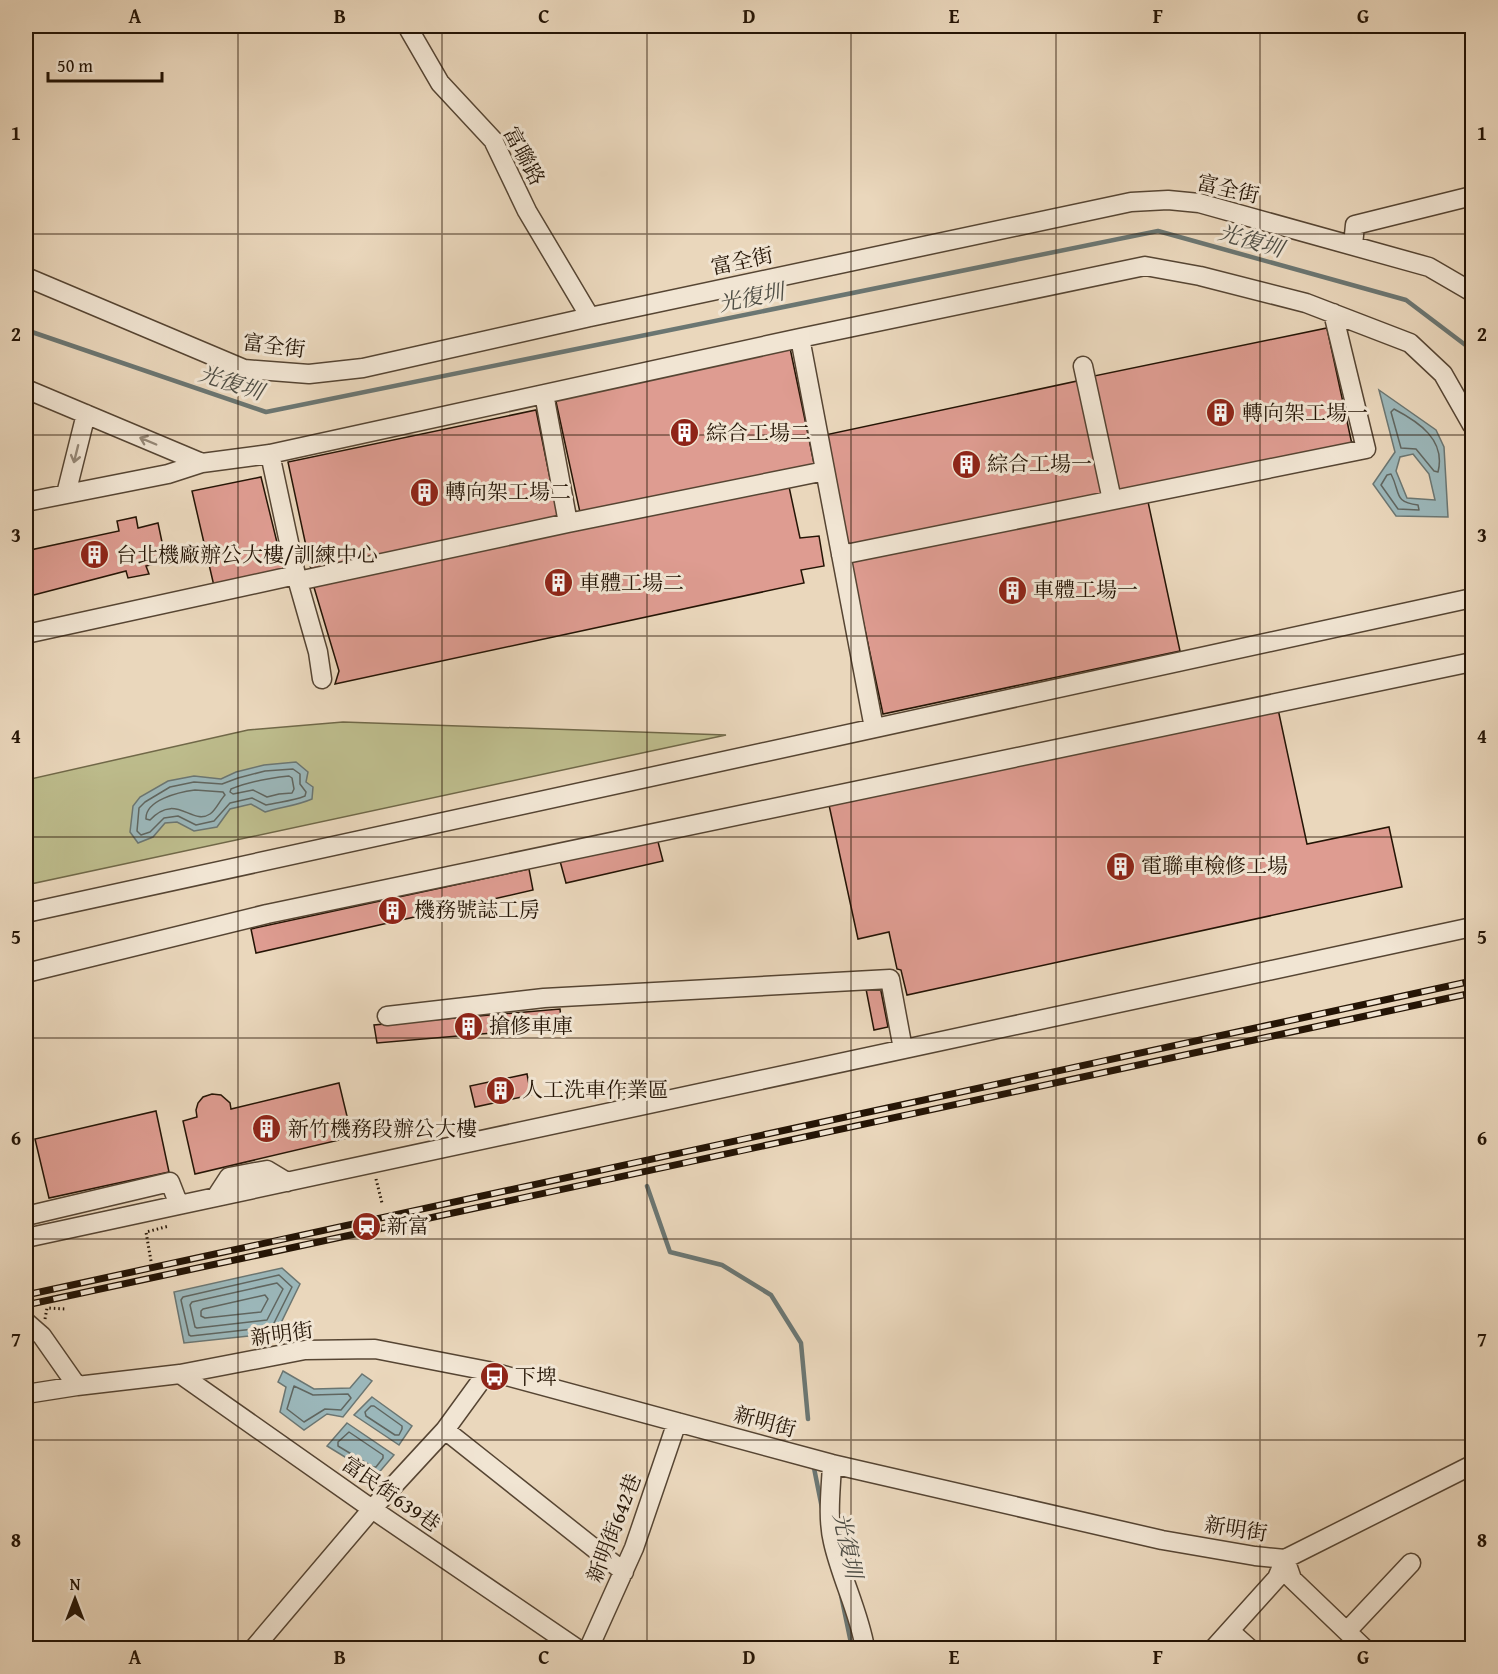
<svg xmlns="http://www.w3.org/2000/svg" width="1498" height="1674" font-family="'Gentium Book Plus','Noto Serif TC',serif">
<rect width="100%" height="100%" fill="#ead7bc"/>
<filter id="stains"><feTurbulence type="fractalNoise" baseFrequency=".00333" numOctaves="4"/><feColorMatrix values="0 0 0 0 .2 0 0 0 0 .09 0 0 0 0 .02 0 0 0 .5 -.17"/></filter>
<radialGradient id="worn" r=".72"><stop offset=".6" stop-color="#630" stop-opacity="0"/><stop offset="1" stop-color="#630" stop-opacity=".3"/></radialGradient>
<path fill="#bdbc8c" stroke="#706848" stroke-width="1.5" d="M 343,722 L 726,735 L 26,885 L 26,780 L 248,730 Z"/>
<path fill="#9bb7ba" stroke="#6b7672" stroke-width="1.5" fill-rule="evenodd" d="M 1379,390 L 1436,430 L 1444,447 L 1448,517 L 1396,516 L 1373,484 L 1395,452 ZM 1413,454 L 1429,474 L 1435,500 L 1407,498 L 1396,471 L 1400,457 Z
M 296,762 L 308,772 L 306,782 L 313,787 L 312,799 C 296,806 281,807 265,812 L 251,804 L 230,809 L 217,827 L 194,831 L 177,822 L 165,823 L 153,837 L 138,843 L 130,832 L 133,806 L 140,797 L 168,781 L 194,776 L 221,779 L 236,772 L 264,765 Z
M 282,1268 L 300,1284 L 276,1333 L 184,1343 L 174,1292 Z
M 283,1371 L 314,1389 L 350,1388 L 362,1374 L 372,1381 L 343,1417 L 327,1414 L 304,1430 L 280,1412 L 286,1387 L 278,1382 Z
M 372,1397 L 412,1426 L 399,1445 L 354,1415 Z
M 347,1423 L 394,1455 L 376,1476 L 327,1446 Z"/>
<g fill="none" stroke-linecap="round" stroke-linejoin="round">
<path stroke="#606660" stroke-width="1.5" d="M 1394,409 C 1419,422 1446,440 1438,472 L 1434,471 L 1416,449 L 1401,448 L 1391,412 Z
M 1391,474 C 1401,493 1393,502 1418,505 L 1419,510 L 1398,509 L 1381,485 L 1387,475 Z
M 293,769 L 300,774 L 300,784 L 306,792 L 305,796 C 293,801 279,802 266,805 L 252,798 L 230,803 L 214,821 L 196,825 L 178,816 L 164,818 L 150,832 L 141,835 L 137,831 L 139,808 L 145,802 L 170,787 L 194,782 L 222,784 L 238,778 L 265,771 Z
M 289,776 L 292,778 L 294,789 L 292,793 L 279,794 L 267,797 L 253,790 L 233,794 L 230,792 L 231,789 C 250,781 269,778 289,776 Z
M 195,790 L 223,792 L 225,795 C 220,800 216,810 210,814 C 192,826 176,792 150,820 L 146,819 C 145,800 179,792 195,790 Z
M 279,1275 L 292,1287 L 272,1327 L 191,1336 L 189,1335 L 181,1300 L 183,1297 Z
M 277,1283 L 283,1289 L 267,1320 L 197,1328 L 195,1327 L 190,1305 L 192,1302 Z
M 265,1295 L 268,1299 L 261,1312 L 205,1318 L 201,1316 L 201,1311 L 203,1309 Z
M 294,1386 L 313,1395 L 348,1394 L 351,1398 L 341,1410 L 325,1409 L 304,1422 L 287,1409 Z
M 371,1406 L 374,1406 L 402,1426 L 402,1429 L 399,1435 L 395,1435 L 366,1416 L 365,1412 Z
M 349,1432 L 383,1455 L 383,1458 L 376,1467 L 373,1467 L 338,1446 L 338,1442 Z"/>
<path stroke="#6b7672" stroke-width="4.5" d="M 26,330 L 266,412 L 1158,231 L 1406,300 L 1472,350
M 647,1186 L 670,1252 L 722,1265 L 771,1295 L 801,1343 L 808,1419
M 813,1463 L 822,1508
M 841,1595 L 852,1648"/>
</g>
<path fill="#de9c91" stroke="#241405" stroke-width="1.5" d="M 1327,328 L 1353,449 L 1114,498 L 1089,377 Z
M 790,348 L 815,468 L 581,517 L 555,397 Z
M 1082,380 L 1107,494 L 849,548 L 825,435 Z
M 536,410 L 559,522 L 312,574 L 288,462 Z
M 261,477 L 284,571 L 214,586 L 192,491 Z
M 788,482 L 800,538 L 819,536 L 824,566 L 801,570 L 804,583 L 335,684 L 339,671 L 313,584 Z
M 1147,497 L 1180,651 L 883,714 L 850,560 Z
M 136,517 L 138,528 L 158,523 L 166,561 L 146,566 L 149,574 L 128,578 L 126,571 L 26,597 L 26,543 L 29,542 L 30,550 L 119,531 L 117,521 Z
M 1278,709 L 1307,844 L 1389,827 L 1402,887 L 907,995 L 901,970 L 897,969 L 889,932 L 858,939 L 829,805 Z
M 657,838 L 663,861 L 566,883 L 560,861 Z
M 529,869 L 533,890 L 256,953 L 251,929 Z
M 880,986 L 888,1027 L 874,1030 L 866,989 Z
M 560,1009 L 562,1027 L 377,1043 L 374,1025 Z
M 527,1074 L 531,1095 L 475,1107 L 470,1086 Z
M 339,1083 L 352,1137 L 195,1174 L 183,1121 L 197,1117 L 196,1110 L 198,1103 L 203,1097 L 212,1094 L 221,1095 L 230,1103 L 231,1109 Z
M 156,1111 L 169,1172 L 49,1198 L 35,1139 Z"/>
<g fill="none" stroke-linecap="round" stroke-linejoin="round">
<defs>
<path id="minor" d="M 407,26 L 440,83 L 493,140 L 527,211 L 590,317
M 1353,245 L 1355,225 L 1472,196
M 26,277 L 244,369 L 309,374 L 363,368 L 590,317 L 1131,202 L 1168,200 L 1199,203 L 1429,267 L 1472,292
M 800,338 L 874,728
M 1083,366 L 1112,500
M 26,389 L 202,463
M 544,394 L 568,523
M 66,494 L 86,414
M 26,502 L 168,474 L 202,463 L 270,454 L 800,338 L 1145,266 L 1200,276 L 1306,303 L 1410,343 L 1443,374 L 1472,425
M 841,555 L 1366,449 L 1333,313
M 296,575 L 318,652 L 322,679
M 298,581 L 568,523 L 825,471
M 26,634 L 296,575 L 270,454
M 26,913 L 1472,598
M 26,973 L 267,914 L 1472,662
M 387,1016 L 544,998 L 890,979 L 903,1049
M 216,1197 L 229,1177 L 267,1170 L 287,1182
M 26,1216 L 170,1182 L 179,1205 L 1472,927
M 26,1238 L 179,1205
M 26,1322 L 42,1336 L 77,1386
M 180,1374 L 372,1509 L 576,1648
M 26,1394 L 77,1386 L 180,1374 L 305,1350 L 375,1349 L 488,1371 L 832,1464 L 1162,1540 L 1255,1556 L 1285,1559 L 1472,1465
M 445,1430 L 624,1572
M 832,1464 C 831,1489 827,1517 833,1542 C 841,1578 859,1612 865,1648
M 1285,1559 L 1292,1579 L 1364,1648
M 1230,1631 L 1249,1648
M 1347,1631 L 1411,1563
M 254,1648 L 372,1509 L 445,1430 L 488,1371
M 589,1648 L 634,1548 L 677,1422
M 1214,1648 L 1277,1578 L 1285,1559"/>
</defs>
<use href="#minor" stroke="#564533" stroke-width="21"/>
<path stroke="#241405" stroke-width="3" stroke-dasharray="1.5 3" stroke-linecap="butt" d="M 376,1179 L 382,1203
M 151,1261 L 146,1232 L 169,1226
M 45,1319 L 47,1308 L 66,1309"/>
<use href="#minor" stroke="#f1e5d3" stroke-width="18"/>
<defs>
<path id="rail" d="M 26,1295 L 1472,981
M 26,1305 L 1472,993"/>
</defs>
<use href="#rail" stroke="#241405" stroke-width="7"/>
<use href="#rail" stroke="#f1e5d3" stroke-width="4.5" stroke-dasharray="14" stroke-linecap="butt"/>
</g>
<defs><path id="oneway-shaft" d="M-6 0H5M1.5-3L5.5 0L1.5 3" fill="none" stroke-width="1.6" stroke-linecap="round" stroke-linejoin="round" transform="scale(1.5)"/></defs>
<g stroke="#958776">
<use href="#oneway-shaft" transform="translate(148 441) rotate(-157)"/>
<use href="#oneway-shaft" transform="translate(76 454) rotate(104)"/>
</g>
<path fill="none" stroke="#241405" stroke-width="1.5" stroke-opacity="0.55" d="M 238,26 L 238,1648M 442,26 L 442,1648M 647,26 L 647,1648M 851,26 L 851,1648M 1056,26 L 1056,1648M 1260,26 L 1260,1648M 26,234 L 1472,234M 26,435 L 1472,435M 26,636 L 1472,636M 26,837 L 1472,837M 26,1038 L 1472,1038M 26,1239 L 1472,1239M 26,1440 L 1472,1440"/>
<defs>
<symbol id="building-disc" viewBox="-11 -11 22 22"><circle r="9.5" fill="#8f2418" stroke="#f1e5d3"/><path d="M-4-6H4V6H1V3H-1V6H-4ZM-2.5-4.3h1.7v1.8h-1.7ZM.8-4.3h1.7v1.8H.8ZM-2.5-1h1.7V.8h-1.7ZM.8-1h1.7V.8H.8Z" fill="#fff"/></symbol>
<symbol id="station-disc" viewBox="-11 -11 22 22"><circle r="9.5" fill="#8f2418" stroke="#f1e5d3"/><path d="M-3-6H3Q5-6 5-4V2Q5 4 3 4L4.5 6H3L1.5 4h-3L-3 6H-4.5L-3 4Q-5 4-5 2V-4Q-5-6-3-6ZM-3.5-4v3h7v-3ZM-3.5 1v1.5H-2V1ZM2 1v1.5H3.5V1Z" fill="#fff"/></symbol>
<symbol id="bus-disc" viewBox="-11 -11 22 22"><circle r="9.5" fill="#8f2418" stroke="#f1e5d3"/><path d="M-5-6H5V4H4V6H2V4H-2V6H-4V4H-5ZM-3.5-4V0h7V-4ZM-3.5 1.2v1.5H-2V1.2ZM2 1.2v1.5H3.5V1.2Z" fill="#fff"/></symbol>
</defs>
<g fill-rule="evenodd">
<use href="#building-disc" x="1204" y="396" width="33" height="33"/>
<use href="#building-disc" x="668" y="416" width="33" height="33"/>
<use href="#building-disc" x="950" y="448" width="33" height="33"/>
<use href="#building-disc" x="408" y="476" width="33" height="33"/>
<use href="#building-disc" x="78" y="538" width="33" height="33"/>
<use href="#building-disc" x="542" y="566" width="33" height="33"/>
<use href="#building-disc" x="996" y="574" width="33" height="33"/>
<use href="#building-disc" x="1104" y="850" width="33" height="33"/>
<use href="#building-disc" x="376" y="894" width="33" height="33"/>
<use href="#building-disc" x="452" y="1010" width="33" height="33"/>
<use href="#building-disc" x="484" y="1074" width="33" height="33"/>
<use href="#building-disc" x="250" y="1112" width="33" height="33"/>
<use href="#station-disc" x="350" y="1210" width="33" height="33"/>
<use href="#bus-disc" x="478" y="1360" width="33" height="33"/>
</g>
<g text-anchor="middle" stroke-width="6" stroke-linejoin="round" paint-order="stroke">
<g font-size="21" fill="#241405" stroke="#f1e5d3">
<text transform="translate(524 156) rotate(62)" y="7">富聯路</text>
<text transform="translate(1228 189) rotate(13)" y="7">富全街</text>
<text transform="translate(742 261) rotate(-12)" y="7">富全街</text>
<text transform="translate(274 346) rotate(7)" y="7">富全街</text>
<text transform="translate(282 1334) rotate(-8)" y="7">新明街</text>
<text transform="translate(765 1422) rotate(15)" y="7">新明街</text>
<text transform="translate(391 1494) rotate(35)" y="7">富民街639巷</text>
<text transform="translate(614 1528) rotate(-69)" y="7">新明街642巷</text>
<text transform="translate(1236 1529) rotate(9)" y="7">新明街</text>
</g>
<g font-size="21" fill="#241405" stroke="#f1e5d3" text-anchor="start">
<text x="1242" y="420">轉向架工場一</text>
<text x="706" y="440">綜合工場二</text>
<text x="987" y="471">綜合工場一</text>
<text x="445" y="499">轉向架工場二</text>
<text x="116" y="562">台北機廠辦公大樓/訓練中心</text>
<text x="579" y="590">車體工場二</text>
<text x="1033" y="597">車體工場一</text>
<text x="1141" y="873">電聯車檢修工場</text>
<text x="414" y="917">機務號誌工房</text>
<text x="489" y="1033">搶修車庫</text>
<text x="522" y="1097">人工洗車作業區</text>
<text x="288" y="1136">新竹機務段辦公大樓</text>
<text x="387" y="1233">新富</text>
<text x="515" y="1384">下埤</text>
</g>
<g font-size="22" font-style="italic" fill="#4e4d44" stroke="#f1e5d3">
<text transform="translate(1251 240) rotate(16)" y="8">光復圳</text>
<text transform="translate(751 297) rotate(-11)" y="8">光復圳</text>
<text transform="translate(231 382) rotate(18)" y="8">光復圳</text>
<text transform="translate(848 1545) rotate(78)" y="8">光復圳</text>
</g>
</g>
<rect width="1498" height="1674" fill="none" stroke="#ead7bc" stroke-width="66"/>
<g transform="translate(75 1599)" stroke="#f1e5d3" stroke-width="4.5" paint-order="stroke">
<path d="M0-4.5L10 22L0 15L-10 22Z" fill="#241405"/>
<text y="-9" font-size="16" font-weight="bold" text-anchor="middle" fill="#241405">N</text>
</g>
<path d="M48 72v9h114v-9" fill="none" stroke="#241405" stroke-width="3"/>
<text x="57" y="72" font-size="18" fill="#241405" stroke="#f1e5d3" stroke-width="4.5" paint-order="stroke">50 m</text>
<rect x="33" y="33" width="1432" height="1608" fill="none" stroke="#241405" stroke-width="2"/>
<g font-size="20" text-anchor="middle" font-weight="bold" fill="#241405">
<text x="135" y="23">A</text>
<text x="340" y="23">B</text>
<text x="544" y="23">C</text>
<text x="749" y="23">D</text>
<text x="954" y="23">E</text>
<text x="1158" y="23">F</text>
<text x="1363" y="23">G</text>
<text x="16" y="140">1</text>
<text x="1482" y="140">1</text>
<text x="16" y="341">2</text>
<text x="1482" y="341">2</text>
<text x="16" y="542">3</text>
<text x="1482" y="542">3</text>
<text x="16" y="743">4</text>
<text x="1482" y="743">4</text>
<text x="16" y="944">5</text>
<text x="1482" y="944">5</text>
<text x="16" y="1145">6</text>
<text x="1482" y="1145">6</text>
<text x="16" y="1346">7</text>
<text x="1482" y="1346">7</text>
<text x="16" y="1547">8</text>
<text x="1482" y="1547">8</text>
<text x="135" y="1664">A</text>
<text x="340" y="1664">B</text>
<text x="544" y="1664">C</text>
<text x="749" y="1664">D</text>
<text x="954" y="1664">E</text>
<text x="1158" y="1664">F</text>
<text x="1363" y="1664">G</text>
</g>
<rect width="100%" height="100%" filter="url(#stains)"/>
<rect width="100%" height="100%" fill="url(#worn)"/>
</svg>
